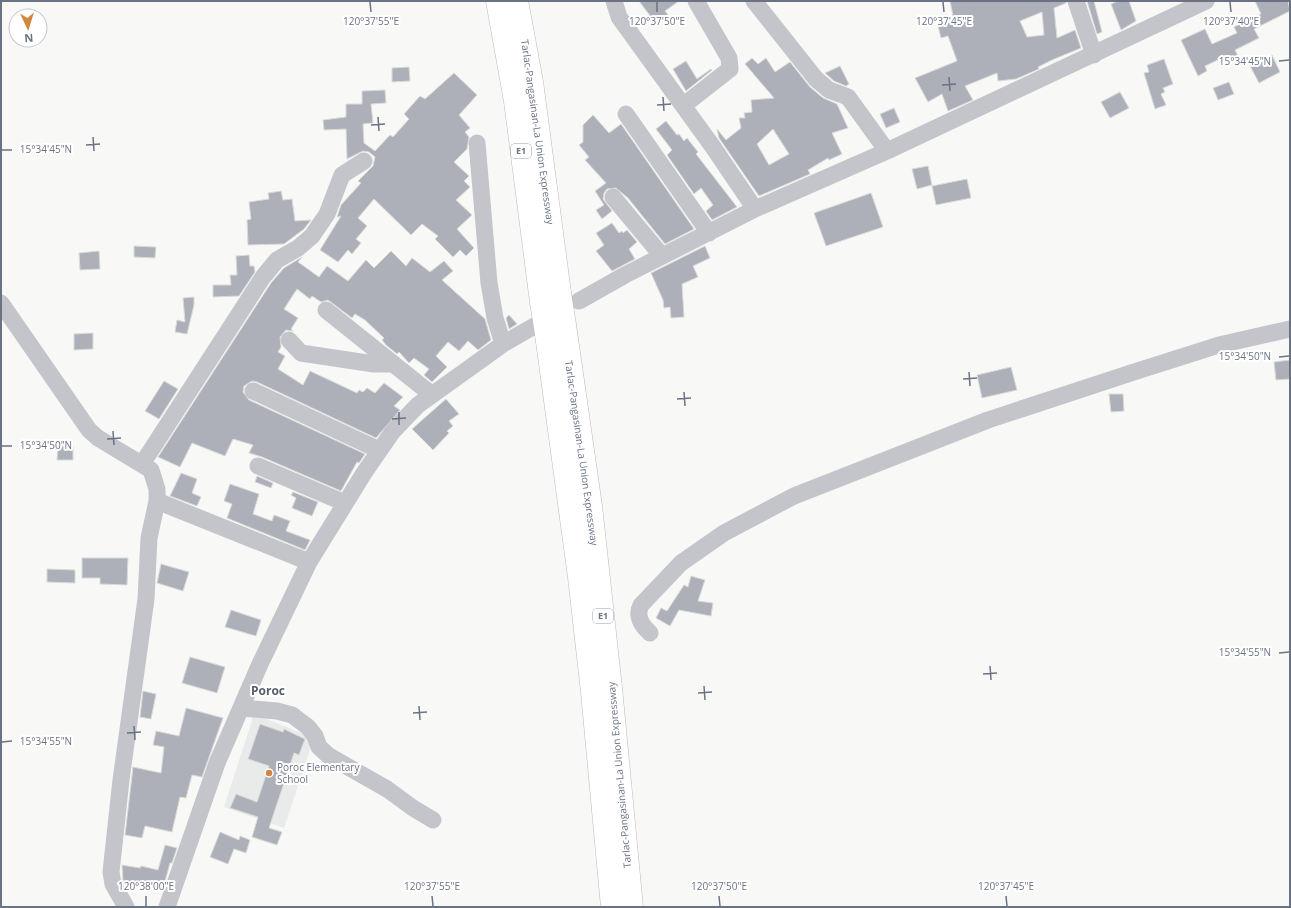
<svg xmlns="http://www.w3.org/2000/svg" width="1291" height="908" font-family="'Open Sans',sans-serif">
<rect width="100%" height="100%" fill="#f8f9f7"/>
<path fill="#e9eaea" d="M 254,714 L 314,738 L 284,828 L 224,807 Z"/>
<path fill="#adb0b8" stroke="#dadbd9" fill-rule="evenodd" d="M 639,1 L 679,1 L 665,11 L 669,16 L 657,25 Z
M 950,1 L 1066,1 L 1066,3 L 1054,8 L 1057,38 L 1075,30 L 1081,48 L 1052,60 L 1038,67 L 1039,69 L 1016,79 L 998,81 L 997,73 L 965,86 L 973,100 L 948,111 L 942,94 L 928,102 L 915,78 L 957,61 L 948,36 L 941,38 L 938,26 L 954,21 ZM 1042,12 L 1044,35 L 1027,37 L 1020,21 Z
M 1087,1 L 1094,1 L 1102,32 L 1097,34 Z
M 1118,1 L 1129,1 L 1136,21 L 1121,30 L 1111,4 Z
M 1255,1 L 1288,1 L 1290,11 L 1254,29 L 1259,38 L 1235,50 L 1238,56 L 1224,62 L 1222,58 L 1205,66 L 1207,71 L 1198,76 L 1181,40 L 1205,29 L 1212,44 L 1237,33 L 1234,27 L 1261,14 Z
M 1272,55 L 1280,72 L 1259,83 L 1250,66 Z
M 752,58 L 758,64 L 766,58 L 775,72 L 790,62 L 810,87 L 823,98 L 837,104 L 848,128 L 832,133 L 842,154 L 829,160 L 828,158 L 808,170 L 810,174 L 759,196 L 719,138 L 717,129 L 726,140 L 741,128 L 739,118 L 745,118 L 744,113 L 752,112 L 751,100 L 774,98 L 745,64 ZM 773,129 L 789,154 L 769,165 L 757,144 Z
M 1164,59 L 1173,84 L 1163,88 L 1165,92 L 1161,94 L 1166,105 L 1155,109 L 1144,73 L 1149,72 L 1147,65 Z
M 686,61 L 697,79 L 711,69 L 712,70 L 686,91 L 673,69 Z
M 840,66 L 849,84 L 846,86 L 834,81 L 825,73 Z
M 409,67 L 410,81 L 392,82 L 392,68 Z
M 454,73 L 477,95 L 459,115 L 470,128 L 465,132 L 469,137 L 467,149 L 454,162 L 469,176 L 464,181 L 470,187 L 456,200 L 472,215 L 457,229 L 474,248 L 466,256 L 460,250 L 453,257 L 435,239 L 438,236 L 422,224 L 411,235 L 374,199 L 358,218 L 367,226 L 356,239 L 361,243 L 352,254 L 348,250 L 338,262 L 320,250 L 341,216 L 337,217 L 341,205 L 361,183 L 358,181 L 373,166 L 375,157 L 369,152 L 363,151 L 347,159 L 346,129 L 324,130 L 323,120 L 346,117 L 346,104 L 362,104 L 362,91 L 385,90 L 386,103 L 371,104 L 373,123 L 363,124 L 364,143 L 375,151 L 390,135 L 393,137 L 409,119 L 404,114 L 420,96 L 425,99 Z
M 1229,82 L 1234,94 L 1218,100 L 1213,88 Z
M 1120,92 L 1129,108 L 1110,118 L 1101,102 Z
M 894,108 L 900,122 L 886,128 L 880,114 Z
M 593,115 L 609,133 L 621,124 L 694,229 L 665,244 L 628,198 L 616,188 L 607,189 L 604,193 L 603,199 L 612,211 L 602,219 L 596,210 L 604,205 L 595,191 L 606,183 L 585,160 L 589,157 L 579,145 L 583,142 L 583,125 Z
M 666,121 L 677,135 L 679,134 L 684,141 L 687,138 L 698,152 L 696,154 L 737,207 L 712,220 L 706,211 L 713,205 L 701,188 L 694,194 L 667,155 L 672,150 L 656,129 Z
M 928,166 L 932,185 L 917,189 L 912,169 Z
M 967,179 L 971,198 L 936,205 L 932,186 Z
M 281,191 L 283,200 L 292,199 L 295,221 L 311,220 L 304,229 L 284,244 L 248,245 L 247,220 L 251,219 L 249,202 L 269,199 L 268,193 Z
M 871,193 L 883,227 L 826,246 L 814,213 Z
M 612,223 L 619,233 L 622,231 L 623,233 L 627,230 L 637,242 L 629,249 L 635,259 L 612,271 L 596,251 L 604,245 L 596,233 Z
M 134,246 L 156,247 L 155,258 L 134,257 Z
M 705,246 L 710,258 L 693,266 L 698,277 L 682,284 L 684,317 L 671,318 L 670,307 L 664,308 L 663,300 L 651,273 Z
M 99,251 L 100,269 L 80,270 L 79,253 Z
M 391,251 L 406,266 L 412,258 L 430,272 L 444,261 L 453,271 L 442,280 L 485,319 L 491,340 L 478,350 L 468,341 L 459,351 L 448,342 L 436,356 L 447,367 L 432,382 L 424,375 L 429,369 L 414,358 L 409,363 L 399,352 L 397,354 L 386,345 L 382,340 L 384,338 L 365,320 L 355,314 L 352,318 L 328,300 L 321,302 L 312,296 L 310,299 L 297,289 L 284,309 L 298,318 L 291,329 L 293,331 L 286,330 L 280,337 L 281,347 L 278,352 L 285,356 L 278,369 L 303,385 L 310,371 L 357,393 L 359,390 L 363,392 L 367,388 L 375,393 L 384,383 L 403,397 L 394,406 L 400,410 L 376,438 L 257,382 L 252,381 L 244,386 L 243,392 L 249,400 L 365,454 L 359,463 L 357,462 L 341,491 L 262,457 L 249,453 L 253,445 L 233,439 L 225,456 L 192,443 L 180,467 L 158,457 L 271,283 L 284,268 L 302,257 L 298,262 L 319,277 L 327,266 L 348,281 L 366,260 L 374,268 Z
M 249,255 L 250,266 L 254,266 L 255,272 L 239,296 L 213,297 L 213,285 L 231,285 L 230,275 L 237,275 L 236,256 Z
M 194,297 L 194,305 L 187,334 L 175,332 L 177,320 L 185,322 L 183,298 Z
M 509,315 L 517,324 L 509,329 L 506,318 Z
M 93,333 L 93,349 L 74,350 L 74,334 Z
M 1290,360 L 1290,379 L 1276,380 L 1274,362 Z
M 1011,367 L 1017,390 L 982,398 L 977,375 Z
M 164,381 L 178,389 L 159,419 L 145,411 Z
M 1109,394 L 1123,394 L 1124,411 L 1111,412 Z
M 446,399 L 459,414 L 449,421 L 453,426 L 447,431 L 449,433 L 433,450 L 412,429 Z
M 58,446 L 73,446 L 73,460 L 57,460 Z
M 181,473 L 197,479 L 192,493 L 201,497 L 197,506 L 170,496 Z
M 257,476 L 273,483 L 271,488 L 255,482 Z
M 230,484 L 259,494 L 253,514 L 272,521 L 274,515 L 290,521 L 286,531 L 310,540 L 305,550 L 227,518 L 232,504 L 224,501 Z
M 293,492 L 318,502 L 312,516 L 292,508 L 296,498 L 291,495 Z
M 82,558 L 128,558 L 127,585 L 100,584 L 100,578 L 82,578 Z
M 161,564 L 189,572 L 183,591 L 157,583 Z
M 47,569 L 75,570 L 75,583 L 47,582 Z
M 691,576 L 705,580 L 698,601 L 713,603 L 711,616 L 679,610 L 670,626 L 656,618 L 661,608 L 667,611 L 684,585 L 688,587 Z
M 231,610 L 261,620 L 256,636 L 225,627 Z
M 190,657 L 225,667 L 217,693 L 182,683 Z
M 143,691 L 156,694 L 151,719 L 140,717 Z
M 186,708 L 223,718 L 202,777 L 192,775 L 186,798 L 180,797 L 172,832 L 145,826 L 142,838 L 125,835 L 133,767 L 161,773 L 164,747 L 153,745 L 156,731 L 179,736 Z
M 260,724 L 283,732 L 284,729 L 305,739 L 299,755 L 294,753 L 269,828 L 282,832 L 277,845 L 252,837 L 258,817 L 230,808 L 236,794 L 257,802 L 269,766 L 248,759 Z
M 220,832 L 239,840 L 240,836 L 250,840 L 246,853 L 234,849 L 228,864 L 210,857 Z
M 165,845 L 177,848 L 172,863 L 170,863 L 163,889 L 134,882 L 133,888 L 126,887 L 123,881 L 122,865 L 140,868 L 141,866 L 158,870 Z"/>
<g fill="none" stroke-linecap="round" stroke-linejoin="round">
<defs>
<path id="highway" d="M 497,1 L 515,101 L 541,302
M 517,1 L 532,82 L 560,293
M 565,325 L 591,506 L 611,688 L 632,907
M 546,334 L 579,577 L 592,692 L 612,907"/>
</defs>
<use href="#highway" stroke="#b8babe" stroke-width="23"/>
<path stroke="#c3c5ca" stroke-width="17" d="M 614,1 L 619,17 L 713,147 L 755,209
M 754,1 L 816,79 L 829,90 L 848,97 L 887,151
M 1076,1 L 1094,55
M 684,105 L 730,69 L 729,58 L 696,1
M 626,114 L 709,233
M 477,143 L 489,283 L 495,318 L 503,344
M 613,197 L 662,256
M 579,301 L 625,275 L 755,209 L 887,151 L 1206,1
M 1,303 L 89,430 L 98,438 L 151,470 L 157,489 L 157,501 L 149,538 L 146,599 L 121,780 L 111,872 L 113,884 L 126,907
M 326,310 L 431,394
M 289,340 L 301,353 L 374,364 L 394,364
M 253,391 L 379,450
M 142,464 L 263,277 L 277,260 L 298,248 L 312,236 L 327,214 L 342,175 L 364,161
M 258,466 L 345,503
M 157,501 L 309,562
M 650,633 C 642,626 635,616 641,605 L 681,563 L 724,533 L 794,496 L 988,420 L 1134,372 L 1219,345 L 1290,329
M 241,708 L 277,711 L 292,715 L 308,727 L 315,736 L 319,747 L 329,756 L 387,789 L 413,808 L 433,820
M 167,907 L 217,763 L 260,664 L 309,562 L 364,473 L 393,431 L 418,405 L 503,344 L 536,325"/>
<use href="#highway" stroke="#fff" stroke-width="22"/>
<defs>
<path id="highway-bridge" d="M 560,293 L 565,325
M 541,302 L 546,334"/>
</defs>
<use href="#highway-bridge" stroke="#b8babe" stroke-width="23" stroke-linecap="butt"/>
<use href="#highway-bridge" stroke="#fff" stroke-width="22"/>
</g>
<path fill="none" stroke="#6b7284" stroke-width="1.5" d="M 370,2 L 371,12M 657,2 L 657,12M 943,2 L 944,12M 1230,2 L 1231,12M 1279,61 L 1289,60M 949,77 L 950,91M 942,85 L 956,84M 663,97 L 664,111M 657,105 L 671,104M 378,117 L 379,131M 371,125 L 385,124M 93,137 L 94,151M 86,145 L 100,144M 2,150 L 12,150M 1279,357 L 1289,356M 969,372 L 970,386M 963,379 L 977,378M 684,392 L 685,406M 677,399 L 691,398M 399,412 L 399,425M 392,419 L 406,418M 113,431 L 114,445M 107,439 L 121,438M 2,446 L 12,446M 1279,653 L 1289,652M 990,666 L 991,680M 983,674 L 997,673M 704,686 L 705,700M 698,693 L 712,692M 419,706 L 420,720M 413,713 L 427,712M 134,726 L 135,740M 127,733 L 141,732M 2,742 L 12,741M 146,896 L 146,906M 432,896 L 433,906M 719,896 L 720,906M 1006,896 L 1007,906"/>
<circle fill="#d1873f" stroke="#fff" stroke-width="1.5" cx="269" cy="773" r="4"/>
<g text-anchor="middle" stroke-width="4" stroke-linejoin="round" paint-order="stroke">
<g fill="#fff" stroke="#979ca9" stroke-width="1">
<rect x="511" y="144" width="20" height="14" rx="3"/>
<rect x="593" y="609" width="20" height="14" rx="3"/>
</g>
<g font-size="9" font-weight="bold" fill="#6b7284">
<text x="521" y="154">E1</text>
<text x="603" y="619">E1</text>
</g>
<g font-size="10" fill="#6b7284" stroke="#fff">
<text transform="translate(538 132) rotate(82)" y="4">Tarlac-Pangasinan-La Union Expressway</text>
<text transform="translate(582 453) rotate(82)" y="4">Tarlac-Pangasinan-La Union Expressway</text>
<text transform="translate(619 775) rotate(-95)" y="4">Tarlac-Pangasinan-La Union Expressway</text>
</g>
<g font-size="10" fill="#6b7284" stroke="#fff" text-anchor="start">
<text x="277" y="771">Poroc Elementary<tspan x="277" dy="12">School</tspan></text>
</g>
<g font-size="12" font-weight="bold" fill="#585d6a" stroke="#fff">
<text x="268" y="695">Poroc</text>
</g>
</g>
<g font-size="10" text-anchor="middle" fill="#6b7284" stroke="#fff" stroke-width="4" stroke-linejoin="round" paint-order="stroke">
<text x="371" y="25">120°37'55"E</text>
<text x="657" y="25">120°37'50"E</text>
<text x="944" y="25">120°37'45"E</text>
<text x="1231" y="25">120°37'40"E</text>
<text x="1245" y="65">15°34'45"N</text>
<text x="46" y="153">15°34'45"N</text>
<text x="1245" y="360">15°34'50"N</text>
<text x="46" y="449">15°34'50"N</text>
<text x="1245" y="656">15°34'55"N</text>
<text x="46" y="745">15°34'55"N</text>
<text x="146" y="890">120°38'00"E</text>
<text x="432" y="890">120°37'55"E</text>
<text x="719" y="890">120°37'50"E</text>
<text x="1006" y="890">120°37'45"E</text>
</g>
<rect width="1291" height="908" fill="none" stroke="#6b7284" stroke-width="4"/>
<g transform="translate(28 28) rotate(176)"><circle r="19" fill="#ffffff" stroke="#c4c7ce"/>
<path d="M0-3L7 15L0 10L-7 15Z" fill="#d1873f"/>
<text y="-6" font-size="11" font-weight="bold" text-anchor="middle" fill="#6b7284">N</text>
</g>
</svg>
